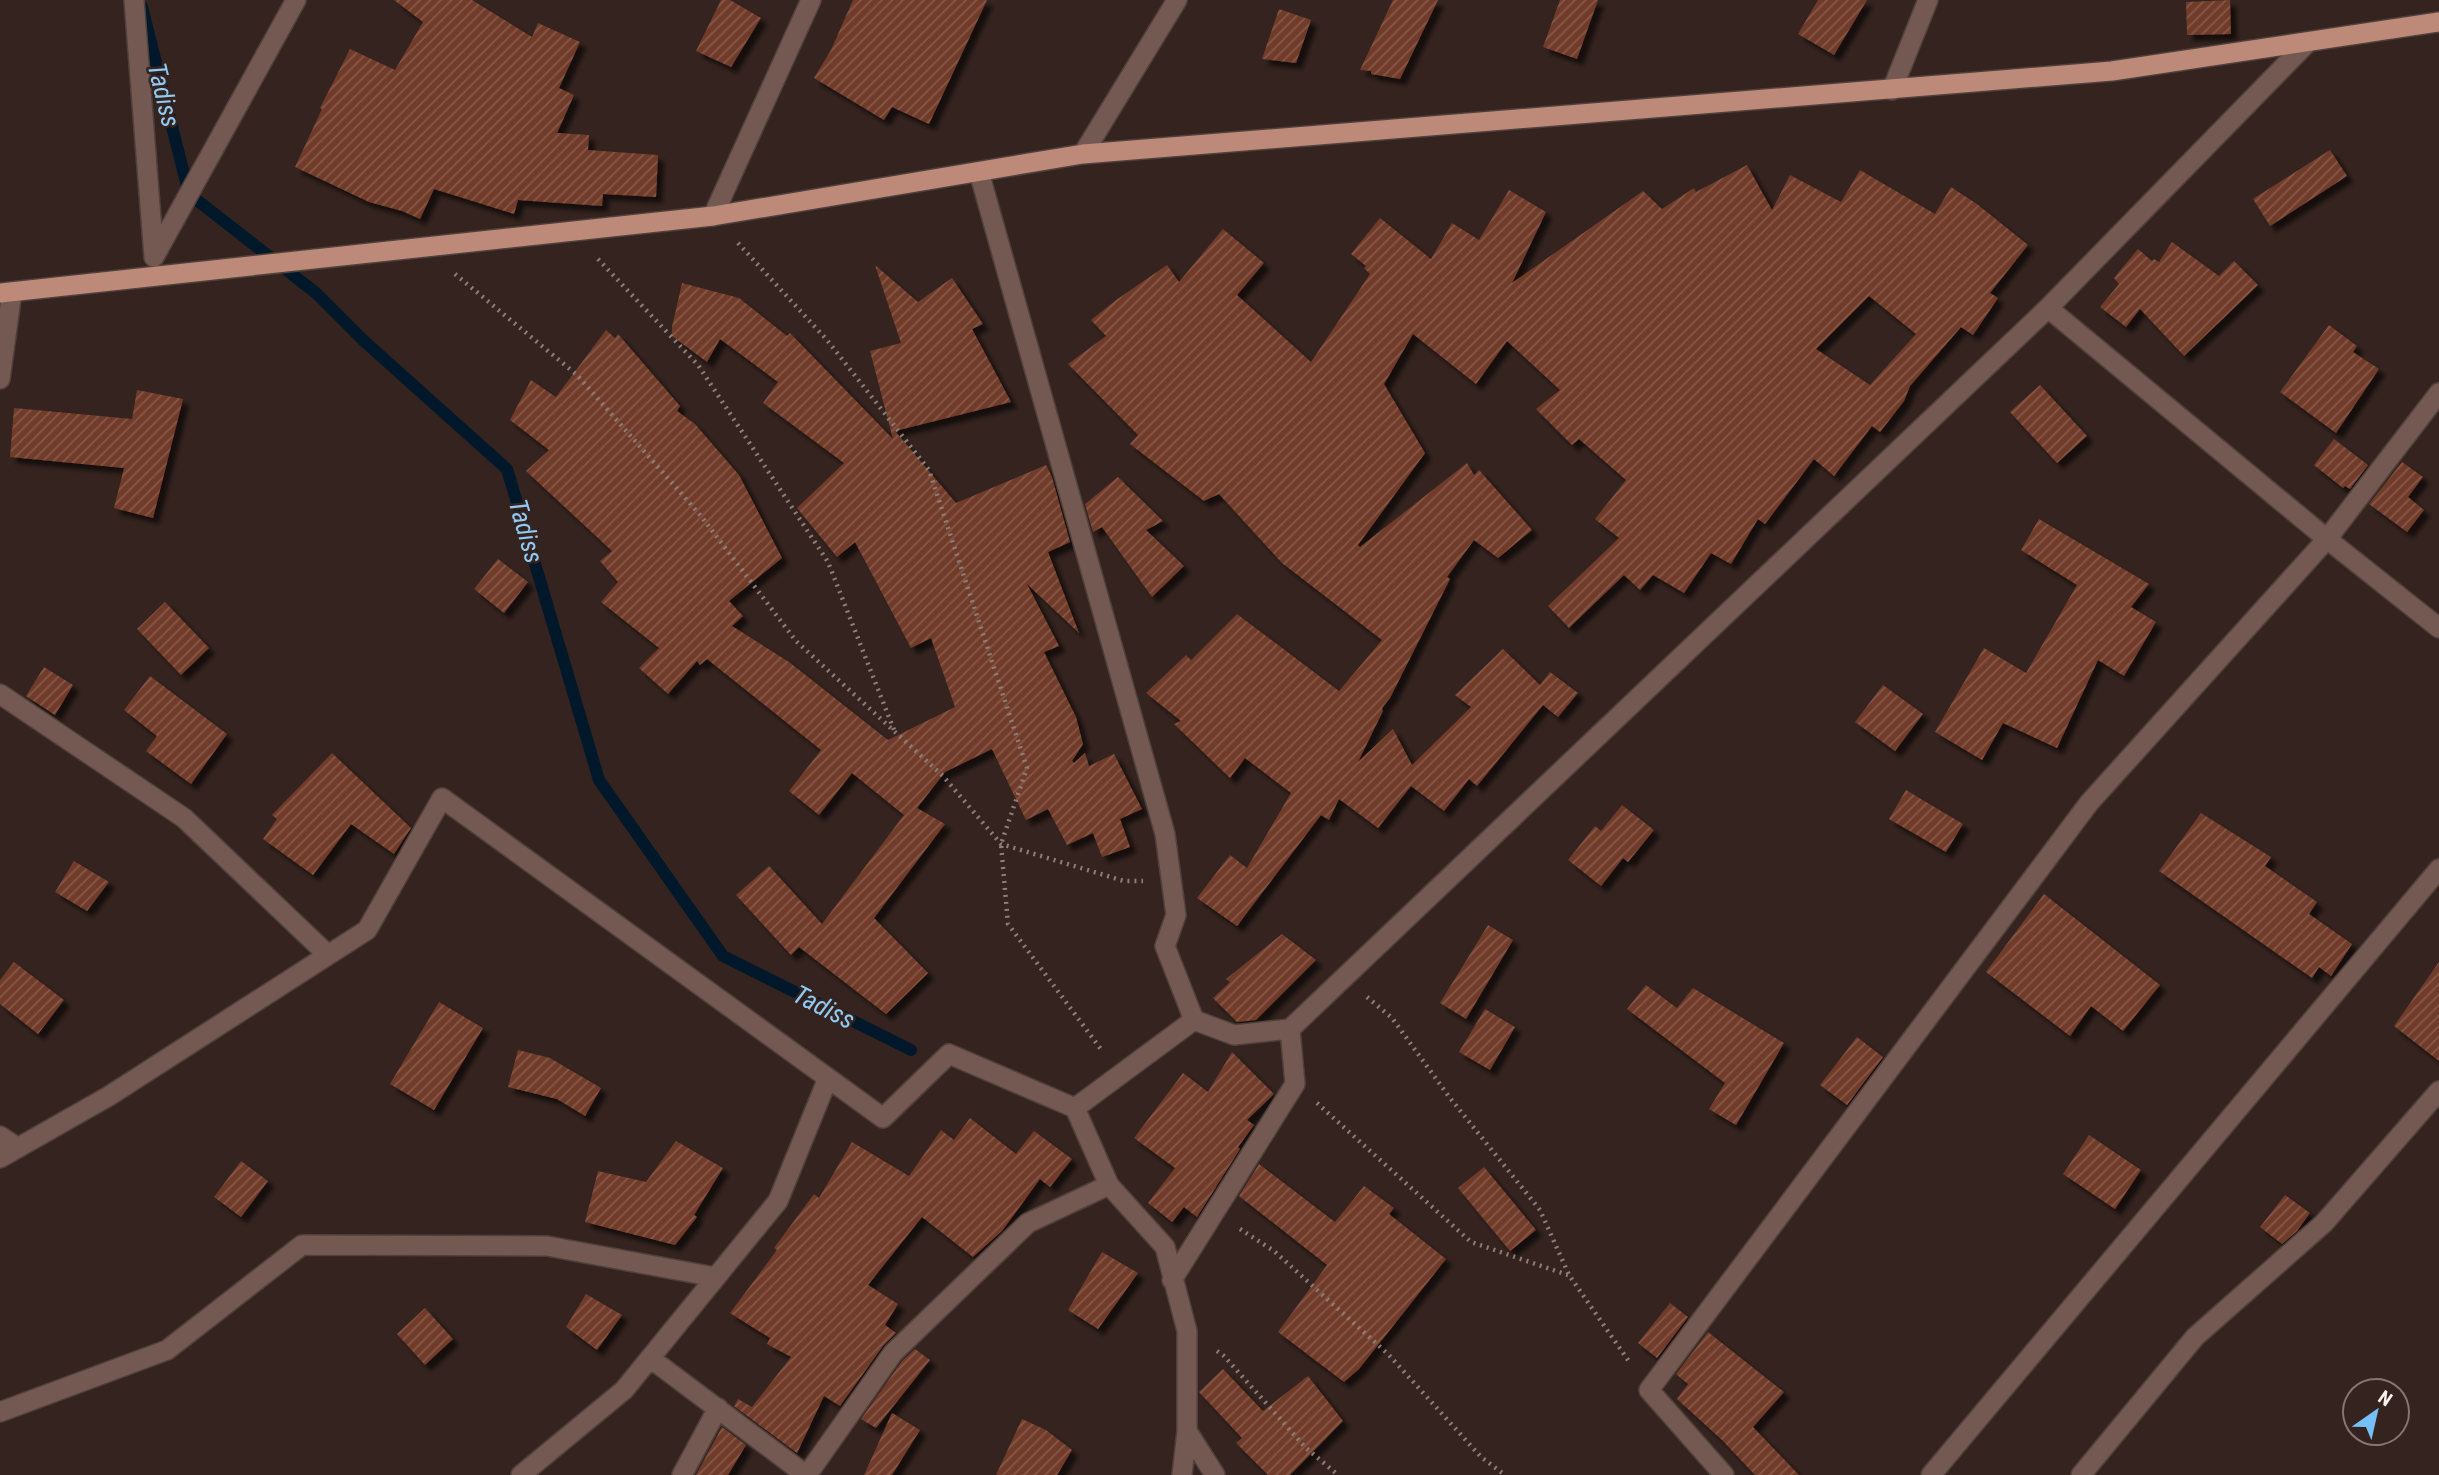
<svg xmlns="http://www.w3.org/2000/svg" width="2439" height="1475" font-family="'Roboto Condensed',sans-serif">
<defs>
<pattern id="building-hatch" width="6" height="6" patternUnits="userSpaceOnUse" patternTransform="scale(1.75)"><rect width="6" height="6" fill="#713b2a"/><path d="M-1 1l2-2M0 6l6-6M5 7l2-2" fill="none" stroke="#865849"/></pattern>
<filter id="shadow"><feDropShadow dx="6" dy="6" stdDeviation="2" flood-color="#0009"/></filter>
</defs>
<rect width="100%" height="100%" fill="#34231e"/>
<g fill="none" stroke-linecap="round" stroke-linejoin="round">
<path stroke="#00182a" stroke-width="12" d="M 142,7 L 189,194 L 316,293 L 364,341 L 507,469 L 599,780 L 723,956 L 911,1050"/>
</g>
<path fill="url(#building-hatch)" fill-rule="evenodd" filter="url(#shadow)" d="M 394,0 L 472,0 L 532,37 L 538,23 L 580,42 L 559,88 L 574,95 L 557,133 L 589,135 L 588,150 L 658,155 L 656,197 L 603,194 L 602,206 L 518,200 L 514,214 L 434,189 L 420,219 L 402,211 L 369,202 L 295,167 L 322,109 L 320,108 L 350,49 L 395,70 L 423,22 Z
M 721,0 L 730,0 L 761,18 L 731,67 L 696,51 Z
M 853,0 L 987,0 L 929,124 L 892,107 L 884,120 L 814,78 L 831,50 Z
M 1393,0 L 1438,0 L 1400,79 L 1371,74 L 1371,71 L 1360,70 Z
M 1560,0 L 1598,0 L 1577,59 L 1543,47 Z
M 1818,0 L 1867,0 L 1834,55 L 1798,34 Z
M 2230,0 L 2231,34 L 2187,35 L 2186,2 Z
M 1279,9 L 1311,20 L 1296,63 L 1262,59 Z
M 2330,150 L 2347,176 L 2270,226 L 2253,199 Z
M 1747,165 L 1772,210 L 1790,175 L 1841,202 L 1860,170 L 1935,214 L 1951,187 L 1977,204 L 2028,245 L 1990,293 L 1998,298 L 1973,335 L 1961,327 L 1910,386 L 1904,401 L 1880,432 L 1872,426 L 1834,476 L 1814,459 L 1765,524 L 1758,519 L 1731,564 L 1711,553 L 1684,593 L 1653,575 L 1640,590 L 1624,575 L 1569,628 L 1548,606 L 1619,538 L 1595,519 L 1626,480 L 1579,439 L 1572,445 L 1536,409 L 1560,390 L 1507,341 L 1476,384 L 1413,334 L 1384,384 L 1425,453 L 1358,545 L 1360,547 L 1467,463 L 1474,475 L 1479,470 L 1532,530 L 1498,558 L 1474,540 L 1447,577 L 1450,579 L 1390,698 L 1382,708 L 1383,711 L 1358,762 L 1393,729 L 1412,765 L 1471,707 L 1455,695 L 1503,649 L 1540,685 L 1550,672 L 1578,693 L 1558,717 L 1543,705 L 1477,786 L 1469,779 L 1444,811 L 1411,786 L 1378,828 L 1339,799 L 1329,820 L 1321,815 L 1237,926 L 1197,898 L 1230,855 L 1247,868 L 1291,793 L 1245,758 L 1230,778 L 1174,724 L 1181,721 L 1146,693 L 1186,655 L 1191,660 L 1237,614 L 1339,691 L 1382,640 L 1282,563 L 1219,494 L 1204,501 L 1130,444 L 1138,435 L 1068,364 L 1106,336 L 1091,320 L 1116,300 L 1167,265 L 1179,282 L 1223,229 L 1264,263 L 1237,295 L 1311,362 L 1370,274 L 1364,268 L 1366,266 L 1351,254 L 1380,218 L 1431,259 L 1452,223 L 1479,240 L 1509,190 L 1546,212 L 1512,283 L 1643,191 L 1662,209 L 1694,188 L 1696,192 ZM 1869,296 L 1916,334 L 1870,385 L 1816,349 Z
M 2172,242 L 2219,276 L 2234,261 L 2258,285 L 2184,356 L 2140,309 L 2126,327 L 2100,307 L 2119,284 L 2114,278 L 2138,249 L 2152,261 L 2154,259 L 2159,262 Z
M 875,265 L 918,302 L 952,278 L 983,324 L 972,329 L 1011,402 L 895,431 L 956,503 L 1046,465 L 1052,477 L 1070,542 L 1048,552 L 1079,633 L 1027,584 L 1059,646 L 1044,652 L 1076,717 L 1083,744 L 1072,761 L 1074,763 L 1085,753 L 1089,766 L 1114,754 L 1142,809 L 1120,819 L 1130,847 L 1102,857 L 1093,833 L 1067,845 L 1048,809 L 1026,820 L 992,749 L 945,772 L 917,808 L 945,824 L 874,918 L 928,973 L 886,1014 L 799,947 L 791,955 L 736,895 L 769,866 L 822,924 L 904,815 L 852,773 L 819,815 L 789,791 L 821,750 L 707,659 L 700,665 L 697,661 L 668,694 L 639,668 L 659,648 L 601,602 L 618,582 L 600,561 L 612,551 L 526,471 L 549,450 L 510,420 L 531,380 L 556,397 L 606,330 L 615,338 L 618,334 L 680,406 L 677,411 L 695,424 L 739,475 L 782,558 L 729,601 L 743,616 L 732,626 L 789,662 L 888,740 L 955,707 L 931,638 L 911,648 L 855,542 L 837,557 L 797,508 L 844,463 L 763,403 L 778,382 L 720,339 L 707,362 L 672,336 L 672,327 L 682,283 L 739,298 L 787,336 L 790,333 L 893,439 L 870,351 L 901,343 Z
M 2329,325 L 2357,346 L 2353,352 L 2379,369 L 2336,433 L 2280,392 Z
M 2040,385 L 2087,436 L 2057,463 L 2010,412 Z
M 137,390 L 183,399 L 153,518 L 114,508 L 124,468 L 10,457 L 14,408 L 132,419 Z
M 2334,439 L 2368,465 L 2350,489 L 2345,486 L 2343,488 L 2314,465 Z
M 2402,462 L 2423,477 L 2408,497 L 2424,510 L 2407,532 L 2369,504 Z
M 1118,477 L 1163,521 L 1146,530 L 1184,566 L 1152,597 L 1102,527 L 1093,532 L 1085,504 Z
M 2039,519 L 2149,584 L 2131,607 L 2156,622 L 2124,676 L 2098,660 L 2057,748 L 2003,723 L 1982,760 L 1935,732 L 1984,648 L 2026,673 L 2077,585 L 2021,550 Z
M 498,559 L 528,582 L 504,613 L 474,589 Z
M 165,602 L 209,648 L 181,675 L 137,629 Z
M 44,667 L 73,685 L 55,715 L 26,696 Z
M 150,676 L 227,734 L 191,784 L 146,751 L 157,736 L 124,710 Z
M 1883,685 L 1923,714 L 1895,751 L 1855,722 Z
M 332,753 L 411,828 L 394,854 L 351,824 L 313,875 L 263,839 L 277,819 L 272,815 Z
M 1906,790 L 1963,824 L 1946,852 L 1889,819 Z
M 1622,805 L 1654,830 L 1628,862 L 1623,858 L 1601,886 L 1568,860 L 1595,826 L 1601,831 Z
M 2201,813 L 2271,857 L 2265,866 L 2317,902 L 2309,914 L 2352,944 L 2331,976 L 2319,967 L 2312,978 L 2159,871 Z
M 74,861 L 109,882 L 87,911 L 55,892 Z
M 2044,894 L 2160,985 L 2123,1031 L 2091,1006 L 2070,1036 L 1986,972 Z
M 1488,925 L 1513,940 L 1466,1019 L 1440,1003 Z
M 1282,934 L 1316,960 L 1256,1020 L 1237,1022 L 1213,998 L 1230,982 L 1226,979 Z
M 14,962 L 64,1000 L 38,1034 L 0,1004 L 0,980 Z
M 2439,962 L 2439,1061 L 2394,1026 Z
M 1646,985 L 1677,1008 L 1693,988 L 1784,1043 L 1736,1125 L 1709,1109 L 1725,1083 L 1627,1009 Z
M 439,1002 L 483,1028 L 434,1110 L 390,1084 Z
M 1485,1009 L 1515,1027 L 1490,1070 L 1459,1052 Z
M 1857,1037 L 1883,1057 L 1847,1105 L 1820,1085 Z
M 518,1050 L 550,1058 L 601,1088 L 585,1116 L 557,1099 L 508,1087 Z
M 1232,1052 L 1274,1094 L 1247,1120 L 1254,1125 L 1238,1147 L 1240,1149 L 1197,1217 L 1184,1207 L 1172,1222 L 1148,1203 L 1175,1168 L 1134,1138 L 1183,1073 L 1208,1092 Z
M 970,1118 L 1016,1154 L 1034,1131 L 1072,1159 L 1050,1187 L 1040,1179 L 1002,1231 L 973,1257 L 922,1217 L 868,1285 L 898,1304 L 885,1325 L 896,1333 L 883,1346 L 840,1406 L 824,1396 L 797,1453 L 734,1406 L 738,1399 L 752,1407 L 791,1357 L 767,1344 L 770,1338 L 730,1313 L 777,1250 L 774,1248 L 814,1194 L 819,1198 L 852,1142 L 909,1176 L 941,1130 L 954,1140 Z
M 2089,1135 L 2141,1170 L 2115,1209 L 2063,1174 Z
M 676,1141 L 723,1168 L 694,1215 L 697,1217 L 675,1245 L 585,1222 L 598,1171 L 646,1182 Z
M 241,1161 L 268,1181 L 241,1217 L 214,1197 Z
M 1259,1164 L 1335,1222 L 1364,1186 L 1394,1208 L 1389,1214 L 1446,1259 L 1359,1369 L 1344,1382 L 1278,1332 L 1327,1265 L 1239,1196 Z
M 1484,1167 L 1536,1230 L 1510,1251 L 1458,1188 Z
M 2285,1195 L 2310,1213 L 2297,1231 L 2282,1244 L 2260,1227 Z
M 1102,1252 L 1138,1273 L 1098,1329 L 1068,1310 Z
M 586,1294 L 622,1315 L 597,1350 L 566,1327 Z
M 1670,1303 L 1688,1317 L 1657,1358 L 1638,1343 Z
M 425,1308 L 453,1339 L 425,1365 L 397,1334 Z
M 1708,1332 L 1784,1392 L 1753,1427 L 1799,1475 L 1755,1475 L 1722,1440 L 1677,1399 L 1688,1384 L 1676,1374 Z
M 915,1349 L 930,1360 L 876,1428 L 861,1419 L 902,1361 Z
M 1223,1369 L 1263,1411 L 1308,1376 L 1343,1421 L 1290,1475 L 1268,1475 L 1236,1443 L 1242,1438 L 1199,1392 Z
M 892,1413 L 920,1430 L 892,1475 L 864,1475 Z
M 1022,1419 L 1046,1430 L 1072,1450 L 1057,1475 L 996,1475 Z
M 722,1427 L 746,1445 L 728,1475 L 696,1475 Z"/>
<g fill="none" stroke-linecap="round" stroke-linejoin="round">
<defs>
<path id="minor" d="M 134,0 L 154,257
M 1892,90 L 1928,0
M 1083,154 L 1177,0
M 979,172 L 1165,834 L 1176,915 L 1165,946 L 1194,1020 L 1234,1035 L 1290,1029 L 2048,308 L 2307,43
M 713,216 L 811,0
M 154,257 L 296,0
M 2048,308 L 2327,539 L 2439,628
M 0,379 L 12,292
M 0,694 L 184,818 L 328,955
M 1075,1108 L 1194,1020
M 0,1136 L 18,1148
M 0,1158 L 109,1096 L 367,930 L 442,798 L 883,1118 L 949,1054 L 1075,1108 L 1109,1185 L 1165,1247 L 1187,1331 L 1187,1431 L 1182,1475
M 1172,1280 L 1295,1084 L 1290,1029
M 650,1358 L 806,1475
M 0,1412 L 167,1350 L 302,1245 L 547,1246 L 715,1277
M 1187,1431 L 1215,1475
M 521,1475 L 624,1390 L 778,1201 L 828,1078
M 682,1475 L 718,1408
M 807,1475 L 893,1353 L 1028,1223 L 1109,1185
M 1724,1475 L 1649,1390 L 2089,803 L 2327,539 L 2439,393
M 1931,1475 L 2439,869
M 2081,1475 L 2195,1337 L 2324,1223 L 2439,1091"/>
<path id="primary" d="M 0,293 L 713,216 L 1083,154 L 2112,71 L 2439,22"/>
</defs>
<use href="#minor" stroke="#50403b" stroke-width="22"/>
<use href="#primary" stroke="#50403b" stroke-width="22"/>
<path stroke="#8c7e79" stroke-width="4.5" stroke-dasharray="2 5" stroke-linecap="butt" d="M 738,243 L 827,340 L 929,470 L 1027,768 L 1001,844 L 1008,924 L 1103,1052
M 598,259 L 698,365 L 828,562 L 894,730
M 455,274 L 577,375 L 701,516 L 796,641 L 943,776 L 1001,844 L 1124,881 L 1143,881
M 1367,997 L 1392,1018 L 1450,1098 L 1540,1210 L 1569,1275 L 1630,1363
M 1317,1103 L 1471,1242 L 1568,1275
M 1240,1229 L 1274,1251 L 1388,1354 L 1481,1457 L 1505,1475
M 1217,1351 L 1224,1356 L 1306,1448 L 1338,1475"/>
<use href="#minor" stroke="#735951" stroke-width="19"/>
<use href="#primary" stroke="#bd8979" stroke-width="19"/>
</g>
<g text-anchor="middle" stroke-width="5" stroke-linejoin="round" paint-order="stroke">
<g font-size="26" font-style="italic" fill="#90cbf8" stroke="#34231e">
<text transform="translate(164 95) rotate(76)" y="9">Tadiss</text>
<text transform="translate(526 531) rotate(74)" y="9">Tadiss</text>
<text transform="translate(824 1007) rotate(27)" y="9">Tadiss</text>
</g>
</g>
<g transform="translate(2376 1412) rotate(34)"><circle r="33" fill="#34231e" stroke="#857671" stroke-width="2"/>
<path d="M0-5L12 26L0 18L-12 26Z" fill="#76c0f7"/>
<text y="-10" font-size="19" font-weight="bold" text-anchor="middle" fill="#fef2ee">N</text>
</g>
</svg>
